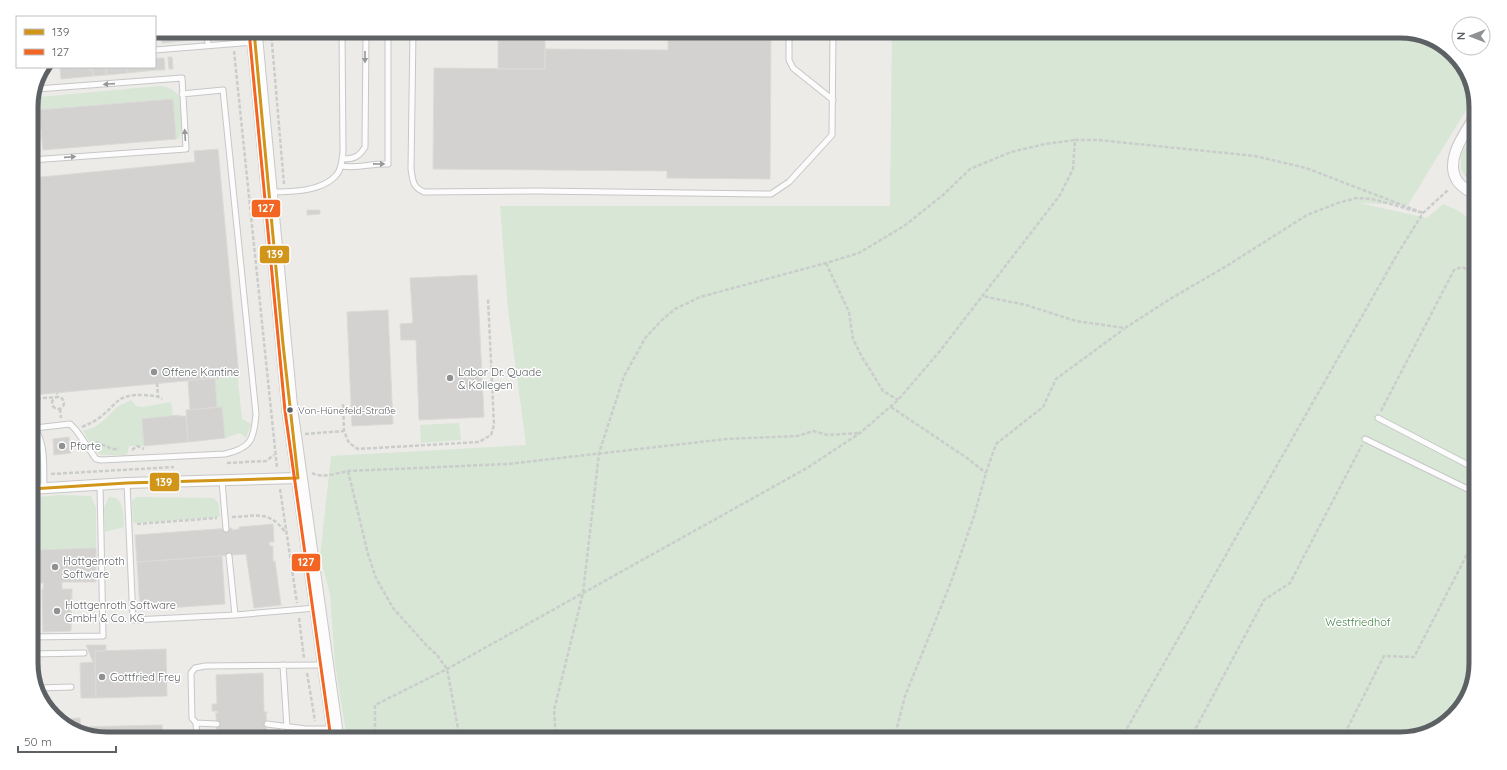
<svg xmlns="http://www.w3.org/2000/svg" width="1507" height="770" font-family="Quicksand,sans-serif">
<rect width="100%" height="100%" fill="#ecebe8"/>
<path fill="#d7e6d5" d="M 892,31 L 1400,31 L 1433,39 L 1463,65 L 1474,97 L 1408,205 L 1359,203 L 1427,218 L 1443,204 L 1457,210 L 1476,223 L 1476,663 L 1468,696 L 1442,726 L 1400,739 L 347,739 L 335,664 L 330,594 L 320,557 L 331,456 L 526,445 L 508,309 L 500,206 L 890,206 Z
M 159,86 C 187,87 186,118 179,139 L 176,139 L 173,99 L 35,111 L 35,102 L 40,97 Z
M 1476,128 L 1476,187 L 1472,185 L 1461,170 L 1461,154 Z
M 239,376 L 238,381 L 242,419 L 251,424 L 246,438 L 240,433 L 225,438 L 222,407 L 217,407 L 215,378 Z
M 131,400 L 136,406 L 143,407 L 171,402 L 173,416 L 142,419 L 144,446 L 129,446 L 127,455 L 101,455 L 94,450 L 83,431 L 95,427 L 104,420 L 117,407 Z
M 459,423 L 461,440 L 421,443 L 420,425 Z
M 58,495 L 91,496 L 96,508 L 96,548 L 38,550 L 36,537 L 35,499 L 39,497 Z
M 109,497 C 125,496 123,515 124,527 L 105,532 L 104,508 Z
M 137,497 L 213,498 L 218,502 L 220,517 L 133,523 L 132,501 Z"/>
<path fill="#d3d2d0" stroke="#dcdad7" d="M 161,31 L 193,31 L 193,40 L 162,43 Z
M 498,31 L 545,31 L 545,69 L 498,69 Z
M 668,31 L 771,31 L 770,179 L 667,178 L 667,171 L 433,169 L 434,68 L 545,69 L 545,49 L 668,50 Z
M 168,57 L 172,57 L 173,69 L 169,69 Z
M 155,58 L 164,58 L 165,70 L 156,70 Z
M 155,60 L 156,70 L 127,73 L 127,67 L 155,67 Z
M 60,67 L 76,67 L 76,69 L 86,67 L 89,70 L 93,70 L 93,76 L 61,79 Z
M 86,67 L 120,67 L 106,68 L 106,75 L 93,76 L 93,70 L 89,70 Z
M 127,67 L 127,73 L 106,75 L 106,68 Z
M 173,99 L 176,139 L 43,150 L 39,110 Z
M 218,149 L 239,376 L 33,395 L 31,369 L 31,178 L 195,162 L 194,151 Z
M 307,210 L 320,210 L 320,214 L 307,215 Z
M 477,275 L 484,417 L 419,420 L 416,340 L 401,340 L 400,324 L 413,323 L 410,278 Z
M 388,310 L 393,424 L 352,426 L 347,312 Z
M 215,378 L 217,407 L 190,410 L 188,380 Z
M 222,407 L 225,438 L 188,442 L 186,410 Z
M 179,415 L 179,416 L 186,416 L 188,442 L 144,446 L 142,419 Z
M 69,437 L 71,453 L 54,455 L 53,439 Z
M 273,524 L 274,542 L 269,542 L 270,546 L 273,546 L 273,562 L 275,561 L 281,605 L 254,608 L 246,554 L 137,562 L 135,535 L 232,528 L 232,530 L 239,529 L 239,527 Z
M 96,548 L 96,582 L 62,582 L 62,589 L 72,589 L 71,631 L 43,632 L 42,590 L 43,589 L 44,583 L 39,583 L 38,550 Z
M 222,556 L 225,604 L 140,610 L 137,562 Z
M 86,645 L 106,645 L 106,651 L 95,651 L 95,662 L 93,662 Z
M 166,649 L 167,696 L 96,698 L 95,651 Z
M 95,662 L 96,698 L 81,698 L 80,663 Z
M 263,673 L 264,712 L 268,712 L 266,713 L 267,739 L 217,739 L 216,714 L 215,713 L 218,713 L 218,711 L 212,711 L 212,704 L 217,704 L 216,675 Z
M 80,718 L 81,733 L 74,731 L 60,719 Z
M 162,725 L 163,739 L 107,739 L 81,733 L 80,727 Z"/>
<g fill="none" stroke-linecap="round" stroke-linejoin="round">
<defs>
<path id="service" d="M 207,31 L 208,45
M 413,31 L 411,169 C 413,180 412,187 424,192 L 537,191 L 771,194 L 789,182 L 832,135 L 833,31
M 789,31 L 789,60 L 793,68 L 833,100
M 155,50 L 254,42
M 31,111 L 37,136 L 31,149
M 31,160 L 186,149 L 182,78 L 37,89
M 341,166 C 359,169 371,163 388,164 L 388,33 L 366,33 L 365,147 C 359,157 354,159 342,159
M 270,192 C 291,192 324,192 338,173 C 342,166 342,159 343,152 L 342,31
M 1378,418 L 1476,469
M 31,424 C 47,440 43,467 44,487
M 35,428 L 70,424 L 76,430 L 96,459 L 101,460 L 225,454 C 251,448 254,440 256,414 L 223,90 L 182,94
M 1365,439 L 1476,493
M 222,481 L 226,529
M 127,483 L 133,620 L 235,615 L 229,556
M 235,615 L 316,608
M 31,637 L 103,636 L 100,485
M 31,654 L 84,653
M 283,665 L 287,727
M 38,688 L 71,687
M 196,723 L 197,739
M 217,724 L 196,723 L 192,718 L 191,673 L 195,668 L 205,666 L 323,665
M 267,724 L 306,729 L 334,729
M 282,739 L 282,726"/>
<path id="minor" d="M 1476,115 C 1465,133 1443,161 1458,182 C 1463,188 1470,192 1476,195
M 31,489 L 127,483 L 298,478"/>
<path id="secondary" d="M 254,31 L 290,411 L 336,739"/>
</defs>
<use href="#service" stroke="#c7c7c7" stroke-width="7"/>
<use href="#minor" stroke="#c7c7c7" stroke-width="12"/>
<use href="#secondary" stroke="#c9c9c9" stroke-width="17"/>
<path stroke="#cacdcb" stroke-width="2.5" stroke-dasharray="4 2" stroke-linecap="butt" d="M 271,31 L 284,184
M 234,51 L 277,468
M 1466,176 L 1476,170
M 826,263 L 849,312 L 853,339 L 863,359 L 869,368 L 883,391 L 898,400
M 157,383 L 158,396
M52 403a6 6 0 1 1 12 0a6 6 0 1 1-12 0Z
M 31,399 L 58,397 L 57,393
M 343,404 L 344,431
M 891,407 L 967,458 L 986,473
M 60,409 L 61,418
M 1381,411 L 1454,270 L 1462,267 L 1476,274
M 82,427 C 88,424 94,422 99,418 C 118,404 116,394 144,395 C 151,396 157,395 162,399
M 305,434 L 344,431 L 349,443 L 358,449 L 479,442 L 491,435 L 494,425 L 488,299
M 96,442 L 113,449 L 119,449
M 132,450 L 137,446 L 144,449
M 227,463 L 266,461 L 274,455
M 348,471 L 368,554 L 376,578 L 393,608 L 427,646 L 437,655 L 447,669 L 460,739
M 312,473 C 323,479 337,473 348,471 L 508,464 L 726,439 L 798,436 L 813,431 L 828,435 L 858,433
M 51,474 L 174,467
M 280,489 L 297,603
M 232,517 C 258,516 269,510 286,533
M 137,524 L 217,518
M 299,618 L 304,658
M 307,673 L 315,721
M 375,739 L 375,705 L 447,669 L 807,468 L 860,433 L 898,400 L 940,351 L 1060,195 L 1073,169 L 1075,140 L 1098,140 L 1255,156 L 1306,168 L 1423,213 L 1372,199 L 1356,198 L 1338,203 L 1307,215 L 1225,267 L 1170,299 L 1125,328 L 1076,321 L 1026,305 L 982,296
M 556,739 L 554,710 L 583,593 L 599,453 L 624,376 L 646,337 L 663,319 L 675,309 L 700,297 L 826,263 L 859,253 L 904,226 L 943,195 L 970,169 L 1011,152 L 1045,144 L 1075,140
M 894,739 L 905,696 L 951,582 L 974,516 L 986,473 L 996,444 L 1043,407 L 1056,379 L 1124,329
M 1121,739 L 1398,253 L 1423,213 L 1449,189
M 1190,739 L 1264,600 L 1290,583 L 1362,445
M 1342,739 L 1384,656 L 1414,657 L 1476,537"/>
<use href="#service" stroke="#fcfcfc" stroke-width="5"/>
<use href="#minor" stroke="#fcfcfc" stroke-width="10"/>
<use href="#secondary" stroke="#fcfcfc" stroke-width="15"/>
<defs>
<path id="bus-1" d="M 254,31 L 283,344 L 298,478
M 31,489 L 127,483 L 298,478"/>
<path id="bus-2" d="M 249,31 L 285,411 L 331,739"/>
</defs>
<use href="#bus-1" stroke="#fff" stroke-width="6"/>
<use href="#bus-2" stroke="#fff" stroke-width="6"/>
<use href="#bus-1" stroke="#d09519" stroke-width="3"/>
<use href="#bus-2" stroke="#f26522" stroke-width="3"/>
</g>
<defs><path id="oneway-solid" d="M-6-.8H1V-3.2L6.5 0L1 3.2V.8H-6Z"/></defs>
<g fill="#959799">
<use href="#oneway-solid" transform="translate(365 57) rotate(90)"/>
<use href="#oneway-solid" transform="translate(109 84) rotate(176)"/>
<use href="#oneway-solid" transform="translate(185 135) rotate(-94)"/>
<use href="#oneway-solid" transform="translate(70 157) rotate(-4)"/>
<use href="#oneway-solid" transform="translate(379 164) rotate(1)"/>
</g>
<g fill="#8f9192" stroke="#fff" stroke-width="1.5">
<circle cx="154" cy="372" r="4"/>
<circle cx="450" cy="378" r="4"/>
<circle cx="62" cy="446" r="4"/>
<circle cx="55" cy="567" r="4"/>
<circle cx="57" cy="611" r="4"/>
<circle cx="102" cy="677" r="4"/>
</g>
<circle fill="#5d6164" stroke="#fff" stroke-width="1.5" cx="290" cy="410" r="3.5"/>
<g text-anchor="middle" stroke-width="3" stroke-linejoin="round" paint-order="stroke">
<g font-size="10" fill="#5d6164" stroke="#fff" text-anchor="start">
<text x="298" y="414">Von-Hünefeld-Straße</text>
</g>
<g font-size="11" fill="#5d6164" stroke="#fff" text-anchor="start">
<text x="162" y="376">Offene Kantine</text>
<text x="458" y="376">Labor Dr. Quade<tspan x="458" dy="13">&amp; Kollegen</tspan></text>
<text x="70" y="450">Pforte</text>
<text x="63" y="565">Hottgenroth<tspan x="63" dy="13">Software</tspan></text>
<text x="65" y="609">Hottgenroth Software<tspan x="65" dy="13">GmbH &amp; Co. KG</tspan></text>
<text x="110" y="681">Gottfried Frey</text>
</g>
<g font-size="11" fill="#408042" stroke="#fff">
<text x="1358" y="626">Westfriedhof</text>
</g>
</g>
<path d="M0 0H1507V770H0ZM107 38H1400A69 69 0 0 1 1469 107V663A69 69 0 0 1 1400 732H107A69 69 0 0 1 38 663V107A69 69 0 0 1 107 38Z" fill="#fff" fill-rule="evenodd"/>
<path fill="none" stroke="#5d6164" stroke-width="5" d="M107 38H1400A69 69 0 0 1 1469 107V663A69 69 0 0 1 1400 732H107A69 69 0 0 1 38 663V107A69 69 0 0 1 107 38Z"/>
<g stroke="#fff" stroke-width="1.5">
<rect x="251" y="199" width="30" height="19" rx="4" fill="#f26522"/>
<rect x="259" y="245" width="31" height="19" rx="4" fill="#d09519"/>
<rect x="149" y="472" width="31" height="20" rx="4" fill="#d09519"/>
<rect x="291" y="553" width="30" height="19" rx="4" fill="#f26522"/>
</g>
<g font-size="11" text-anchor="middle" font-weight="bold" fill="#fff">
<text x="266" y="212">127</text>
<text x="275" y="258">139</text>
<text x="164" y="486">139</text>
<text x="306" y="566">127</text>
</g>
<rect x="16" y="16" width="140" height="52" fill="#ffffff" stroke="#bec0c1"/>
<rect x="24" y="29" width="20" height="6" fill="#d09519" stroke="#bec0c1"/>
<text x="52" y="36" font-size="12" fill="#5d6164">139</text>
<rect x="24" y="49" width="20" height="6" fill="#f26522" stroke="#bec0c1"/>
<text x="52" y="56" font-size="12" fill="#5d6164">127</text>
<g transform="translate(1471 36) rotate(270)"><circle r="19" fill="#ffffff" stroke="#bec0c1"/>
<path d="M0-3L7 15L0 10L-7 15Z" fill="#8f9192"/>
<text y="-6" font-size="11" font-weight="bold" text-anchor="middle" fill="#5d6164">N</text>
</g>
<path d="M18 746v6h98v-6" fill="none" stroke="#5d6164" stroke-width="2"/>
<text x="24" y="746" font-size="12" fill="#5d6164" stroke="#ffffff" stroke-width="3" paint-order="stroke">50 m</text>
</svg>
